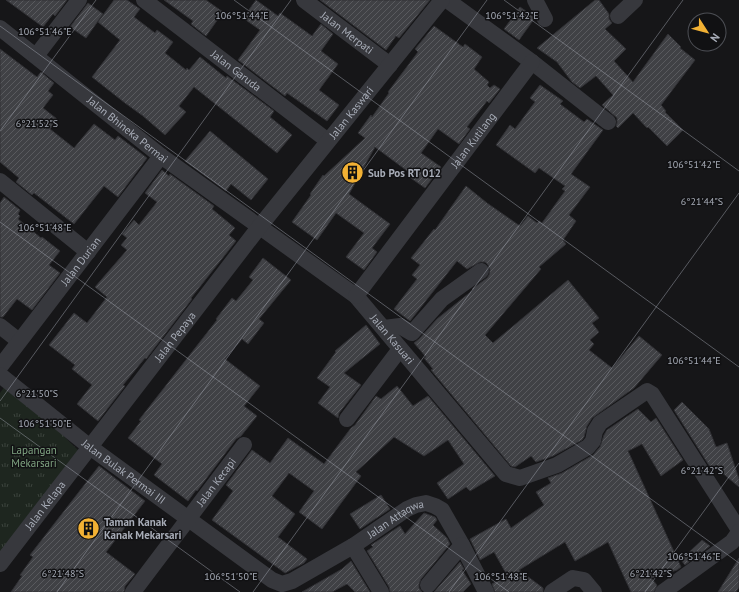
<svg xmlns="http://www.w3.org/2000/svg" width="739" height="592" font-family="'PT Sans',sans-serif">
<defs>
<pattern id="grass-tufts" width="24" height="20" patternUnits="userSpaceOnUse"><rect width="24" height="20" fill="#1e261f"/><path d="M3 7l-1-3M5 7V3M7 7l1-3M15 17l-1-3M17 17v-4M19 17l1-3" fill="none" stroke="#3c433d"/></pattern>
<pattern id="building-hatch" width="6" height="6" patternUnits="userSpaceOnUse"><rect width="6" height="6" fill="#404145"/><path d="M-1 1l2-2M0 6l6-6M5 7l2-2" fill="none" stroke="#595a5e"/></pattern>
</defs>
<rect width="100%" height="100%" fill="#161618"/>
<path fill="url(#grass-tufts)" d="M 8,382 L 80,452 L 0,556 L 0,393 Z"/>
<path fill="url(#building-hatch)" stroke="#303034" d="M 6,0 L 67,0 L 55,16 L 53,14 L 43,27 Z
M 114,0 L 127,0 L 140,9 L 134,17 L 155,33 L 157,30 L 173,42 L 165,53 L 186,70 L 187,68 L 189,70 L 200,57 L 226,78 L 227,76 L 274,111 L 270,117 L 292,135 L 277,153 L 194,87 L 179,106 L 186,112 L 165,135 L 143,116 L 125,103 L 92,77 L 120,40 L 98,22 Z
M 164,0 L 206,0 L 223,12 L 206,36 L 191,24 L 193,21 Z
M 256,0 L 278,16 L 280,13 L 312,36 L 321,24 L 333,34 L 321,51 L 338,64 L 319,90 L 339,105 L 327,121 L 287,93 L 285,96 L 238,60 L 260,30 L 243,18 Z
M 320,0 L 430,0 L 399,38 L 396,36 L 386,50 Z
M 595,0 L 599,0 L 609,14 L 609,19 L 612,23 L 605,29 L 626,49 L 614,61 L 633,82 L 668,34 L 681,47 L 680,48 L 695,60 L 661,105 L 666,111 L 665,112 L 683,130 L 667,146 L 648,127 L 647,128 L 633,113 L 618,128 L 616,126 L 617,123 L 617,118 L 602,105 L 613,95 L 596,76 L 580,88 L 572,82 L 557,62 L 537,48 Z
M 88,3 L 103,14 L 86,38 L 70,27 Z
M 520,7 L 533,16 L 534,19 L 519,40 L 504,29 Z
M 434,26 L 463,47 L 465,44 L 482,57 L 474,69 L 489,82 L 487,85 L 490,88 L 494,85 L 500,89 L 489,103 L 487,101 L 467,127 L 470,129 L 459,144 L 438,129 L 421,153 L 441,167 L 425,188 L 408,176 L 410,173 L 375,147 L 349,194 L 390,224 L 372,248 L 377,252 L 364,270 L 346,257 L 364,233 L 336,213 L 317,240 L 292,222 L 311,195 L 310,194 L 323,175 L 324,176 L 365,138 L 358,133 L 371,115 L 372,117 L 389,93 L 388,92 L 418,52 L 415,49 Z
M 0,49 L 37,77 L 41,72 L 54,83 L 48,91 L 53,95 L 43,108 L 57,119 L 50,129 L 74,148 L 94,124 L 115,140 L 118,136 L 147,158 L 118,197 L 104,186 L 74,224 L 34,193 L 32,195 L 16,182 L 19,178 L 0,162 Z
M 540,85 L 563,101 L 560,104 L 584,122 L 587,119 L 603,130 L 571,174 L 590,187 L 569,215 L 576,221 L 563,240 L 566,244 L 539,267 L 541,269 L 485,335 L 493,343 L 568,280 L 599,318 L 592,323 L 599,332 L 590,340 L 594,344 L 589,350 L 612,368 L 639,336 L 662,355 L 634,388 L 592,418 L 587,426 L 584,437 L 582,440 L 553,456 L 536,462 L 531,456 L 515,467 L 511,466 L 431,370 L 433,369 L 424,358 L 426,357 L 414,343 L 419,339 L 437,319 L 473,290 L 472,289 L 487,278 L 489,275 L 490,270 L 488,265 L 485,262 L 480,262 L 467,269 L 457,261 L 410,321 L 394,309 L 417,279 L 412,275 L 420,265 L 411,258 L 434,229 L 435,230 L 466,186 L 487,203 L 520,226 L 528,216 L 537,223 L 539,221 L 542,223 L 565,191 L 562,189 L 565,186 L 539,168 L 535,173 L 496,145 L 510,125 L 515,129 L 535,102 L 530,98 Z
M 210,131 L 268,179 L 251,200 L 231,184 L 226,191 L 185,161 Z
M 162,170 L 169,176 L 170,174 L 214,206 L 212,209 L 235,228 L 229,235 L 236,241 L 191,298 L 192,299 L 146,359 L 145,358 L 123,385 L 125,386 L 98,421 L 77,404 L 92,385 L 72,369 L 75,365 L 49,345 L 74,313 L 87,323 L 107,297 L 95,287 L 127,250 L 121,245 L 127,238 L 122,234 L 134,220 L 139,225 L 157,202 L 145,193 Z
M 4,197 L 20,210 L 18,214 L 20,216 L 18,219 L 41,238 L 42,237 L 60,251 L 49,265 L 60,273 L 32,310 L 17,299 L 3,317 L 0,317 L 0,203 Z
M 263,258 L 291,280 L 259,319 L 264,323 L 248,344 L 242,339 L 225,359 L 260,386 L 244,406 L 257,416 L 241,436 L 236,439 L 197,491 L 196,490 L 188,501 L 154,475 L 162,464 L 128,438 L 141,421 L 139,420 L 217,320 L 216,319 L 232,298 L 236,301 L 253,280 L 249,277 Z
M 366,325 L 380,344 L 344,373 L 361,385 L 339,413 L 338,418 L 318,403 L 330,387 L 317,378 L 336,352 L 335,351 Z
M 397,386 L 413,406 L 428,396 L 495,476 L 470,491 L 466,487 L 448,499 L 437,483 L 464,464 L 448,440 L 424,456 L 394,437 L 356,472 L 361,476 L 322,529 L 299,512 L 314,491 L 289,473 L 272,496 L 295,514 L 278,537 L 307,559 L 304,563 L 285,573 L 212,520 L 233,491 L 226,485 L 252,450 L 270,463 L 288,438 L 324,464 L 351,428 L 355,425 L 376,396 L 381,399 Z
M 682,402 L 709,429 L 716,447 L 727,443 L 739,479 L 739,487 L 714,466 L 710,467 L 674,410 Z
M 638,409 L 651,422 L 656,418 L 683,460 L 661,476 L 642,444 L 628,451 L 681,567 L 677,570 L 651,578 L 657,585 L 654,592 L 631,592 L 608,542 L 575,561 L 565,542 L 519,570 L 543,588 L 543,592 L 495,592 L 492,584 L 507,575 L 494,552 L 480,560 L 470,539 L 506,519 L 511,528 L 544,505 L 536,492 L 551,483 L 548,478 L 562,473 L 593,455 L 600,447 L 604,435 L 607,430 Z
M 99,466 L 145,501 L 106,552 L 135,574 L 125,586 L 124,592 L 11,592 L 22,576 L 20,575 L 33,557 L 30,555 Z
M 381,495 L 390,509 L 360,529 L 350,514 Z
M 424,513 L 435,517 L 437,520 L 433,525 L 447,538 L 450,544 L 421,579 L 419,584 L 419,588 L 422,592 L 390,592 L 389,587 L 367,551 L 373,547 L 371,545 L 400,526 L 405,534 Z
M 702,540 L 710,546 L 685,565 L 681,560 Z
M 739,558 L 739,587 L 736,592 L 718,592 Z
M 351,561 L 370,592 L 355,592 L 347,584 L 332,592 L 302,592 L 342,569 Z
M 460,562 L 464,569 L 462,570 L 471,584 L 463,592 L 434,592 Z"/>
<g fill="none" stroke-linecap="round" stroke-linejoin="round">
<g stroke="#37383d" stroke-width="16">
<path id="s1" d="M 144,0 L 328,141"/>
<path id="s2" d="M 304,0 L 390,65"/>
<path d="M 447,0 L 532,62 L 608,122"/>
<path d="M 535,0 L 545,19"/>
<path d="M 618,16 L 635,0"/>
<path id="s3" d="M 0,28 L 161,156 L 356,296 L 506,474 L 520,478 L 557,465 L 588,447 L 593,441 L 595,431 L 600,423 L 647,391 L 652,394 L 739,530"/>
<path d="M 36,56 L 79,0"/>
<path d="M 0,181 L 88,252"/>
<path id="s4" d="M 356,296 L 532,62"/>
<path d="M 0,326 L 19,341"/>
<path d="M 384,328 L 400,326 L 412,333 L 442,299 L 481,271"/>
<path id="s5" d="M 0,367 L 161,156"/>
<path id="s6" d="M 0,375 L 90,447 L 272,580 L 282,584 L 292,581 L 353,546 L 407,509 L 416,505 L 426,503 L 435,506 L 442,510 L 462,545 L 486,592"/>
<path d="M 347,419 L 400,349"/>
<path d="M 353,546 L 381,592"/>
<path id="s7" d="M 0,564 L 260,226 L 442,0"/>
<path d="M 428,585 L 462,545"/>
<path id="s8" d="M 133,592 L 244,445"/>
<path d="M 552,592 L 573,578 L 584,580 L 594,592"/>
<path d="M 663,592 L 732,542 L 739,532"/>
</g>
</g>
<path fill="none" stroke="#a8adb8" stroke-width="1" stroke-opacity="0.45" d="M 234,0 L 739,367M 504,0 L 739,171M 0,26 L 739,563M 0,131 L 96,0M 0,222 L 509,592M 0,401 L 291,0M 0,418 L 240,592M 57,592 L 487,0M 253,592 L 683,0M 449,592 L 739,193M 645,592 L 739,463"/>
<defs>
<symbol id="building-disc" viewBox="-11 -11 22 22"><circle r="9.5" fill="#f2b134" stroke="#111113"/><path d="M-4-6H4V6H1V3H-1V6H-4ZM-2.5-4.3h1.7v1.8h-1.7ZM.8-4.3h1.7v1.8H.8ZM-2.5-1h1.7V.8h-1.7ZM.8-1h1.7V.8H.8Z" fill="#111"/></symbol>
</defs>
<g fill-rule="evenodd">
<use href="#building-disc" x="340" y="160" width="25" height="25"/>
<use href="#building-disc" x="76" y="516" width="25" height="25"/>
</g>
<g text-anchor="middle" stroke-width="3" stroke-linejoin="round" paint-order="stroke">
<g font-size="11" fill="#a8adb8" stroke="#111113">
<text dy="4" stroke="none"><textPath href="#s2" startOffset="54">Jalan Merpati</textPath></text>
<text dy="4" stroke="none"><textPath href="#s1" startOffset="116">Jalan Garuda</textPath></text>
<text dy="4" stroke="none"><textPath href="#s7" startOffset="572">Jalan Kaswari</textPath></text>
<text dy="4" stroke="none"><textPath href="#s3" startOffset="163">Jalan Bhineka Permai</textPath></text>
<text dy="4" stroke="none"><textPath href="#s4" startOffset="195">Jalan Kutilang</textPath></text>
<text dy="4" stroke="none"><textPath href="#s5" startOffset="133">Jalan Durian</textPath></text>
<text dy="4" stroke="none"><textPath href="#s7" startOffset="287">Jalan Pepaya</textPath></text>
<text dy="4" stroke="none"><textPath href="#s3" startOffset="502">Jalan Kasuari</textPath></text>
<text dy="4" stroke="none"><textPath href="#s6" startOffset="157">Jalan Bulak Permai III</textPath></text>
<text dy="4" stroke="none"><textPath href="#s8" startOffset="138">Jalan Kecapi</textPath></text>
<text dy="4" stroke="none"><textPath href="#s7" startOffset="74">Jalan Kelapa</textPath></text>
<text dy="4" stroke="none"><textPath href="#s6" startOffset="483">Jalan Attaqwa</textPath></text>
</g>
<g font-size="11" font-weight="bold" fill="#a8adb8" stroke="#111113" text-anchor="start">
<text x="368" y="177">Sub Pos RT 012</text>
<text x="104" y="526">Taman Kanak<tspan x="104" dy="13">Kanak Mekarsari</tspan></text>
</g>
<g font-size="11" fill="#7fa381" stroke="#111113">
<text x="34" y="454">Lapangan<tspan x="34" dy="13">Mekarsari</tspan></text>
</g>
</g>
<g font-size="10" text-anchor="middle" fill="#a8adb8" stroke="#111113" stroke-width="3" stroke-linejoin="round" paint-order="stroke">
<text x="242" y="19">106°51'44"E</text>
<text x="512" y="19">106°51'42"E</text>
<text x="45" y="35">106°51'46"E</text>
<text x="37" y="127">6°21'52"S</text>
<text x="694" y="168">106°51'42"E</text>
<text x="702" y="205">6°21'44"S</text>
<text x="45" y="231">106°51'48"E</text>
<text x="694" y="364">106°51'44"E</text>
<text x="37" y="397">6°21'50"S</text>
<text x="45" y="427">106°51'50"E</text>
<text x="702" y="474">6°21'42"S</text>
<text x="694" y="560">106°51'46"E</text>
<text x="63" y="577">6°21'48"S</text>
<text x="651" y="577">6°21'42"S</text>
<text x="231" y="580">106°51'50"E</text>
<text x="501" y="580">106°51'48"E</text>
</g>
<g transform="translate(707 32) rotate(126)"><circle r="19" fill="#111113" stroke="#4d4f55"/>
<path d="M0-3L7 15L0 10L-7 15Z" fill="#f2b134"/>
<text y="-6" font-size="11" font-weight="bold" text-anchor="middle" fill="#a8adb8">N</text>
</g>
</svg>
